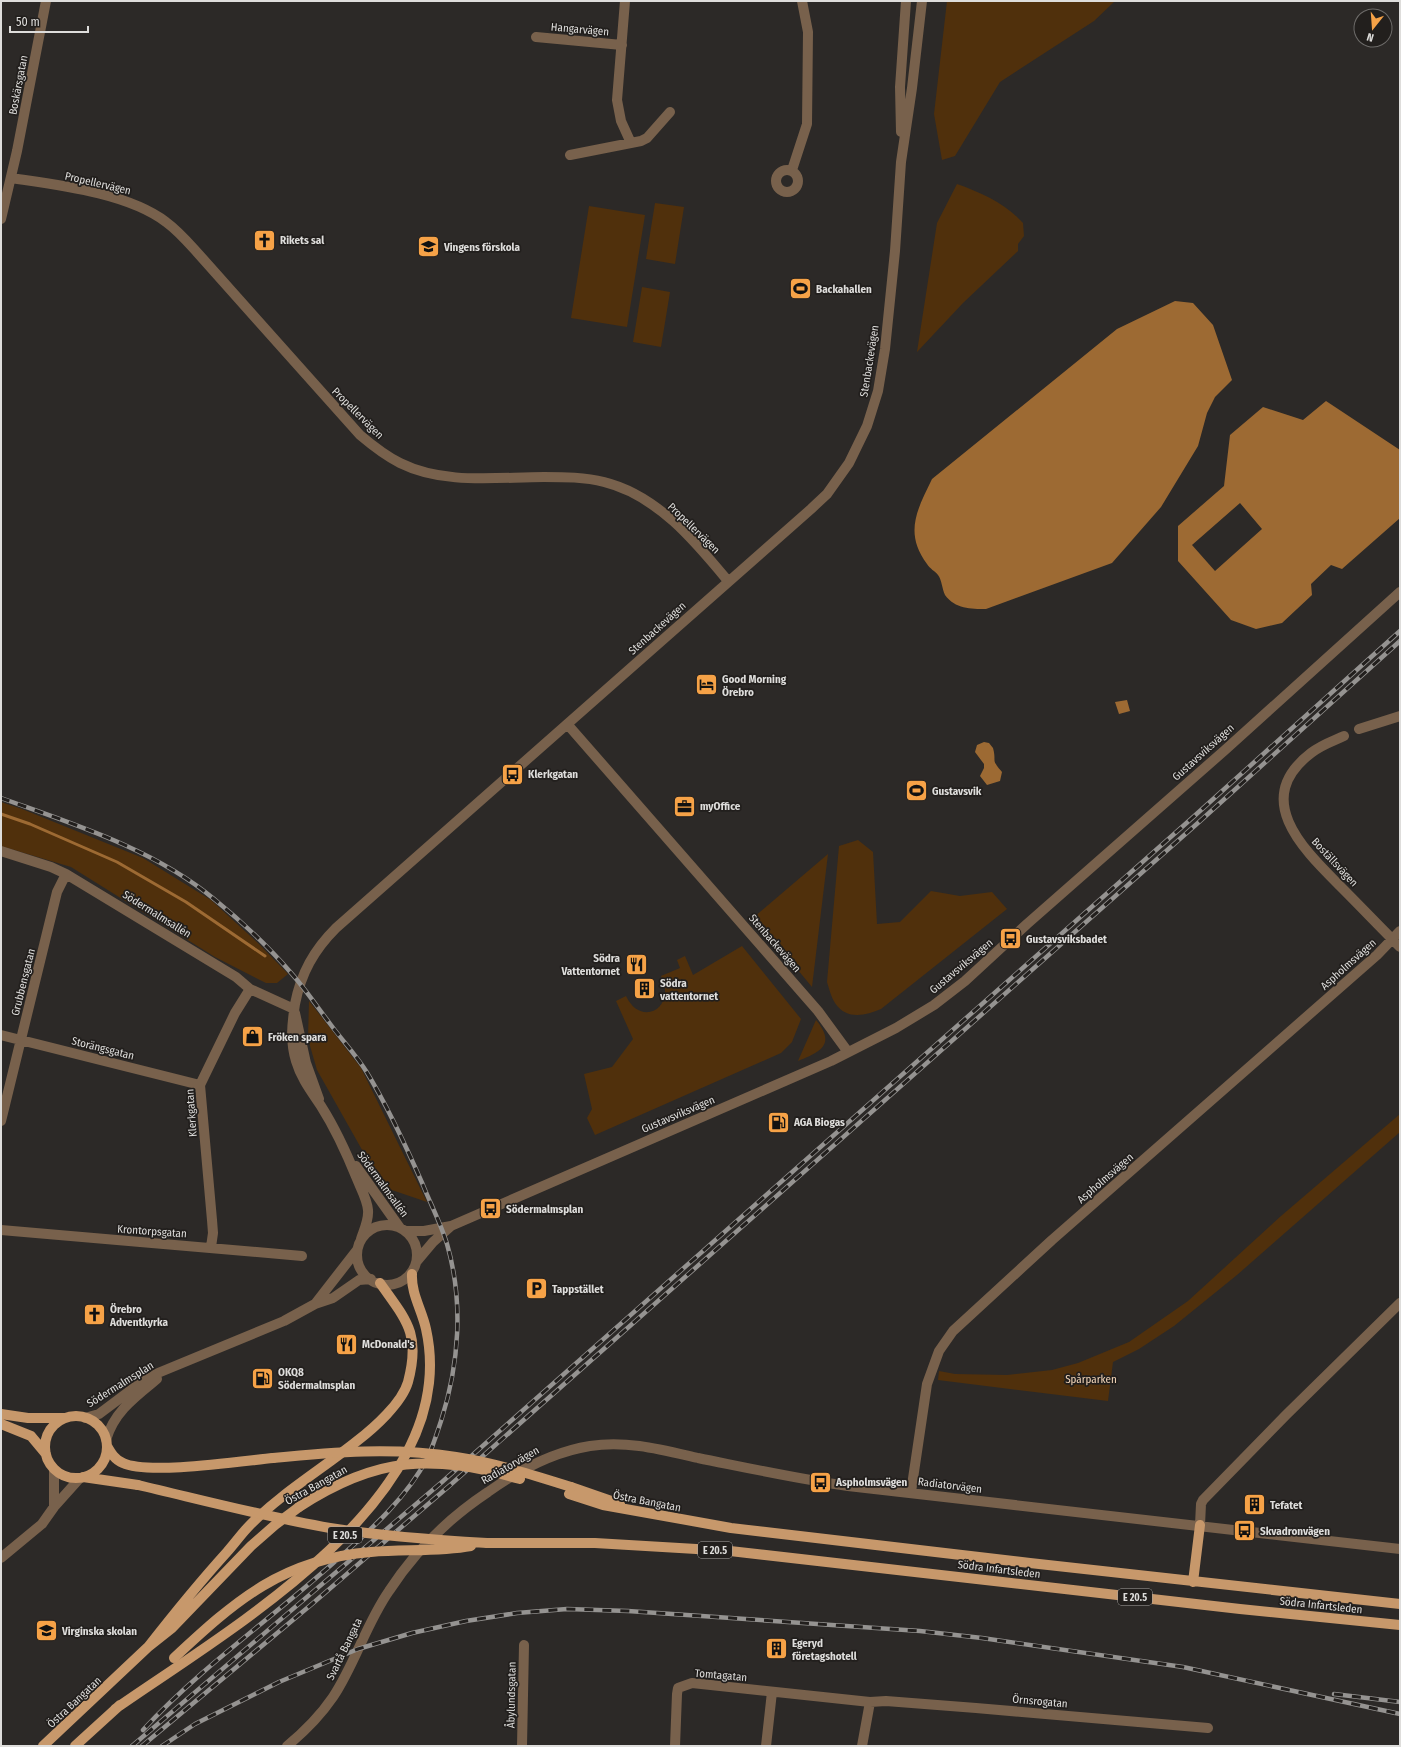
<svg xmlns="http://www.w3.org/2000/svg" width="1401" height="1747" font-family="'Fira Sans Condensed',sans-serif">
<rect width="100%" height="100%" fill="#2c2927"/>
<path fill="#50300c" d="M 947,1 L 1115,1 L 1094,21 L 1000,82 L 955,156 L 942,160 L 934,114 Z
M 957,184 C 982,193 1005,203 1023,223 L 1024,236 L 1018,244 L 1018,251 L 963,303 L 917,352 L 937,223 Z
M 655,203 L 684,207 L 675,264 L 646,259 Z
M 589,206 L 645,215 L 627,327 L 571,318 Z
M 642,287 L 670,292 L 661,347 L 633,342 Z
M 1,802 L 22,809 L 143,858 L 211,900 L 259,944 L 288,974 L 277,983 L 266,983 L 215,957 L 71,867 L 1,846 Z
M 858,840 L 873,852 L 877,924 L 900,922 L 931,891 L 960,896 L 992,892 L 1007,909 L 881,1009 C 865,1016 846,1020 835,1003 C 831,997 829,988 827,982 L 839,846 Z
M 828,854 L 812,987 L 754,917 Z
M 742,946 L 801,1019 L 792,1042 L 781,1053 L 595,1135 L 587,1118 L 592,1109 L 584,1074 L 612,1067 L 633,1039 L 616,1001 L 626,996 C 641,1028 677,1008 661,976 L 680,968 L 677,960 L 685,956 L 693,975 Z
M 309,1001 L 361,1068 L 427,1202 L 383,1187 L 317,1070 L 308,1039 Z
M 816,1020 C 836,1044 821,1052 798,1061 Z
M 1400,1114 L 1400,1132 L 1237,1275 L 1174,1326 L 1139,1349 L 1113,1362 L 1108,1401 L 938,1380 L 939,1371 L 955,1374 L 1007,1375 L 1052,1370 L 1078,1363 L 1129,1342 L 1188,1301 L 1281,1216 Z"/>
<path fill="#9d6a33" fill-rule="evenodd" d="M 1175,301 L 1193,303 L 1213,325 L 1232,380 L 1215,397 L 1207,413 L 1198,446 L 1161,507 L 1112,563 L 986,609 C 971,609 955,609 945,595 C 942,589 942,580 938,575 C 935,571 930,569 927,564 C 904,533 917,510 932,479 L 1117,329 Z
M 1326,401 L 1400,450 L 1400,518 L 1342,569 L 1331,565 L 1311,584 L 1312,595 L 1282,623 L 1256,629 L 1231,620 L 1178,561 L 1178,526 L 1224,486 L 1230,435 L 1263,407 L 1303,420 ZM 1240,503 L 1262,529 L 1215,571 L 1192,545 Z
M 1127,700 L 1130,711 L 1119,714 L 1115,702 Z
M 984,742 L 989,743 L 993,748 C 997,763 990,758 1002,772 L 1000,781 L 987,785 L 980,776 L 984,768 L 984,764 L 975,752 L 977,745 Z"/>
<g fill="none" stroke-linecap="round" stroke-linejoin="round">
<path stroke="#9d6a33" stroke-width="3" d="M 1,814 L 30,824 L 117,862 L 186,902 L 265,956"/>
<path stroke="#78614c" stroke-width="10" d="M 625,1 L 617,100 L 621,121 L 631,143
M 536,37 L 622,45
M 901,132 L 900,87 L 906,1
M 570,155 L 641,141 L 647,138 L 670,112
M776 181a11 11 0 1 1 22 0a11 11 0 1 1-22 0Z
M 792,170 L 807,124 L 808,32 L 802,1
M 11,178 C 58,185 128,193 166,222 C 177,230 186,240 195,250 L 360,435 C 373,446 386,456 400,463 C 444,485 497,477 544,477 C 564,477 585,477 604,482 C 657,495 695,541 728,581
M 1,219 L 17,151 L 46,1
M 568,725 L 818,1011 L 848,1052
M 1359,729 L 1400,716
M 1344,736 C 1333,741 1321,745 1311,753 C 1251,799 1303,849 1340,886 C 1360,906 1380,927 1400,947
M 1,851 L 51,867 L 66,874 L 236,977 L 250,989 L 294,1009
M 295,1013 L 306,1063 L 319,1099
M 1,1035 L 200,1085
M 1,1121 L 57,892 L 66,874
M 356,1166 L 400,1228
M357 1255a30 30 0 1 1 60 0a30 30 0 1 1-60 0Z
M 1,1230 L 302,1256
M 405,1231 L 424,1231 L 451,1226
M 361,1239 C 364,1230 369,1220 368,1210 C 367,1199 361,1189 357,1179 C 347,1154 335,1128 321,1106 C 311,1091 301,1078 296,1061 C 290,1041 292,1024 295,1004 C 301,973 314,950 336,928 L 811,509 L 827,494 L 849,463 L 867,426 L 878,391 L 885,349 L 895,251 L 901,162 L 912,88 L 922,1
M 211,1247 L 213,1233 L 212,1220 L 200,1085 L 235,1013 L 250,989
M 417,1261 L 433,1242 L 451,1226 L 831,1061 L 896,1028 L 934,1005 L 965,981 L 1027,924 L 1225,750 L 1400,592
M 315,1304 L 357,1250
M 85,1418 L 99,1414 L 139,1384 L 158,1373 L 284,1321 L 315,1304 L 333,1298 L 359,1280 L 371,1279
M 106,1440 C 114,1412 135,1397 157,1379
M 911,1492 L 927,1384 L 939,1351 L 953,1331 L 1052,1240 L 1377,955 L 1400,931
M 54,1507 L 54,1469
M 1200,1525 L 1201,1504 L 1203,1500 L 1286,1415 L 1400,1303
M 1,1558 L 42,1524 L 54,1507 L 80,1478
M 287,1746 C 304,1732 320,1716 333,1697 C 355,1664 366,1624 389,1591 C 415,1551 449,1518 488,1492 C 519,1470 552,1452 590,1446 C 627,1440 663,1450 698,1458 C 748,1468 798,1479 848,1486 L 1400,1549
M 522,1746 L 524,1645
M 675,1746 L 677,1694 L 678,1688 L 692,1683 L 870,1702 L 886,1701 L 976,1708 L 1208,1728
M 766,1746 L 772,1692
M 862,1746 L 870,1702"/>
<path stroke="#c7986b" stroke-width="10" d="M 1,1414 L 28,1418 L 65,1418
M45 1447a31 31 0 1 1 62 0a31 31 0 1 1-62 0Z
M 1,1424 L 31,1436 L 46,1454
M 107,1446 C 111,1453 115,1460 123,1463 C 148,1475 242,1461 273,1458
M 83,1477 L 138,1485
M 571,1487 L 620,1504
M 569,1494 L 603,1505 L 731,1528 L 1030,1563 L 1400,1604
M 487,1543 L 595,1543 L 730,1551 L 1240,1609 L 1400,1625
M 1193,1582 L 1200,1525
M 148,1647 C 173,1615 199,1583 227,1552 C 235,1543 242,1533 250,1525 C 282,1493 322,1469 357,1441 C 374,1428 402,1403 408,1382 C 421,1333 406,1320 380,1283
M 115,1709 C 221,1635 414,1524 429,1383 C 431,1365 430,1347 426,1329 C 422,1310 411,1294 412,1274
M 43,1746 L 148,1647 L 172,1628 L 251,1546 L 275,1525 L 299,1507
M 75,1746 L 120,1705"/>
<defs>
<path id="rail" d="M 1,798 C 73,824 154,849 214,899 C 241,921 269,947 292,974 C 306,990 318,1008 331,1025 C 342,1040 356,1055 366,1071 C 388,1107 406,1146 423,1185 C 431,1205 441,1224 447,1244 C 464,1302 459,1365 441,1421 C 437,1433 433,1446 428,1457 C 407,1497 373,1528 340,1557 C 275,1616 202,1666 143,1730
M 1334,1694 L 1400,1702
M 132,1746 L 442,1482 L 1191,819 L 1400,631
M 142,1746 L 312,1604 L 448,1487 L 1199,822 L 1400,641
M 162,1746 L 195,1724 L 279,1682 L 358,1649 L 412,1633 L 466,1621 L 517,1613 L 567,1609 L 628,1611 L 920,1631 L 982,1638 L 1183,1667 L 1400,1714"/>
</defs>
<use href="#rail" stroke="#959391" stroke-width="4.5"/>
<use href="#rail" stroke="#221f1d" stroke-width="3" stroke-dasharray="9" stroke-linecap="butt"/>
<path stroke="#c7986b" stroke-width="10" d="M 273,1458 C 333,1452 395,1447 456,1457 C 495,1463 533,1475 571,1487
M 138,1485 C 202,1500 266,1517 330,1528 C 382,1536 435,1540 487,1543
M 299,1507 C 377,1456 432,1454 520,1479
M 174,1658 C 236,1600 283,1559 371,1552 C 404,1549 438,1552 471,1546"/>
</g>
<defs>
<symbol id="church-square" viewBox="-11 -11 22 22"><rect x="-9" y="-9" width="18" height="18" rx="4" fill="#f6a247" stroke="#221f1d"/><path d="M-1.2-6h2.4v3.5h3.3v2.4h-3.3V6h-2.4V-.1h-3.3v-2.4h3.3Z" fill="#111"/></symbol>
<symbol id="school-square" viewBox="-11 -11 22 22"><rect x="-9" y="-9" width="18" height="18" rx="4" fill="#f6a247" stroke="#221f1d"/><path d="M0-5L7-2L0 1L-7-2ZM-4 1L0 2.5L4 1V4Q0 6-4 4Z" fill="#111"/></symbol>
<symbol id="stadium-square" viewBox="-11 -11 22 22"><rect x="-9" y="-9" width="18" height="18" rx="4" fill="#f6a247" stroke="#221f1d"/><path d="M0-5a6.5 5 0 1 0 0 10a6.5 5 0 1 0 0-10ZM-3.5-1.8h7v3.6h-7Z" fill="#111"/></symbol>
<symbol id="hotel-square" viewBox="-11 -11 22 22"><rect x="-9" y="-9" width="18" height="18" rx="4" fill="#f6a247" stroke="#221f1d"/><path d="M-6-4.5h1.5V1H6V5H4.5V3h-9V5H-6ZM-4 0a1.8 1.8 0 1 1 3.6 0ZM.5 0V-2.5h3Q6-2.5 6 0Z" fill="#111"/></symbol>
<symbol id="bus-square" viewBox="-11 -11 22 22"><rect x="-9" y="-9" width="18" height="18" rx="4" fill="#f6a247" stroke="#221f1d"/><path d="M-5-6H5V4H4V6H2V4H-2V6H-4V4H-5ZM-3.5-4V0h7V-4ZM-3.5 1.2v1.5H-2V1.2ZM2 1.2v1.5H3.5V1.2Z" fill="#111"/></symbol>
<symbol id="office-square" viewBox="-11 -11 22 22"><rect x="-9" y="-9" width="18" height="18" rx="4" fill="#f6a247" stroke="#221f1d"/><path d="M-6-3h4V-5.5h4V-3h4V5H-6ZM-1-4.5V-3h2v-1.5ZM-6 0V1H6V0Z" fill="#111"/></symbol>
<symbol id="restaurant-square" viewBox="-11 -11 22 22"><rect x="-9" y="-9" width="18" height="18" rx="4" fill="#f6a247" stroke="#221f1d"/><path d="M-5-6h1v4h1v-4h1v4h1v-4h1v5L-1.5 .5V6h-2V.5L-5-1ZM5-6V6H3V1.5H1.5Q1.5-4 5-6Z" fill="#111"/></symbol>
<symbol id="building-square" viewBox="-11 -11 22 22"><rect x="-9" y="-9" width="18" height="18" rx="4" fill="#f6a247" stroke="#221f1d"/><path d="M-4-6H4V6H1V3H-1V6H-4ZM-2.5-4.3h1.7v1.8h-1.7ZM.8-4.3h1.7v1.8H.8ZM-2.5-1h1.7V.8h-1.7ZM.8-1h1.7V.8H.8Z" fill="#111"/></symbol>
<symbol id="shop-square" viewBox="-11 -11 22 22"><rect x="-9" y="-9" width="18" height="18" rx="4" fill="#f6a247" stroke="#221f1d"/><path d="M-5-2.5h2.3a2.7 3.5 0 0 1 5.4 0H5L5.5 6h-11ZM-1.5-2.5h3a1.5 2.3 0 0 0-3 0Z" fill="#111"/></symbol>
<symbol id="fuel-square" viewBox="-11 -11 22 22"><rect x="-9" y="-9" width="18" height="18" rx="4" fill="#f6a247" stroke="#221f1d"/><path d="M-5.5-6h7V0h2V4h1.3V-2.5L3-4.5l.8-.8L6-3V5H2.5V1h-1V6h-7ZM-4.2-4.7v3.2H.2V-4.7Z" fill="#111"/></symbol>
<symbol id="parking-square" viewBox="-11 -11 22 22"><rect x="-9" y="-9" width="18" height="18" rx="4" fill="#f6a247" stroke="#221f1d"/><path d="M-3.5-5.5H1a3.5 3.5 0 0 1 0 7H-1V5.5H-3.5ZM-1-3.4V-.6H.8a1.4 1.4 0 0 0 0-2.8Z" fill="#111"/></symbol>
</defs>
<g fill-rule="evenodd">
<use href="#church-square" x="252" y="228" width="25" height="25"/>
<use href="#school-square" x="416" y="234" width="25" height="25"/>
<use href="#stadium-square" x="788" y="276" width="25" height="25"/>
<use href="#hotel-square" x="694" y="672" width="25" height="25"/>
<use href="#bus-square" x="500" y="762" width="25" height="25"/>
<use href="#stadium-square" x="904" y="778" width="25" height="25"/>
<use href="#office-square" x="672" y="794" width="25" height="25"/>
<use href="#bus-square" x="998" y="926" width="25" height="25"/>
<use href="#restaurant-square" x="624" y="952" width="25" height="25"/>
<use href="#building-square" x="632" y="976" width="25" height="25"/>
<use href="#shop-square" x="240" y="1024" width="25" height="25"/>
<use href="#fuel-square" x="766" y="1110" width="25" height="25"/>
<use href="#bus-square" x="478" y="1196" width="25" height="25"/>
<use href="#parking-square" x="524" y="1276" width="25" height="25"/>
<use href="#church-square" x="82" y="1302" width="25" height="25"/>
<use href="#restaurant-square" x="334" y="1332" width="25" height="25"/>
<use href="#fuel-square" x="250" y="1366" width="25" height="25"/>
<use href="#bus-square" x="808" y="1470" width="25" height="25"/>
<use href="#building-square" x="1242" y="1492" width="25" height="25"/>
<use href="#bus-square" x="1232" y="1518" width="25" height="25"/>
<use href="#school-square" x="34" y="1618" width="25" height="25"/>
<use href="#building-square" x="764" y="1636" width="25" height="25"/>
</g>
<g text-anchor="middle" stroke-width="3.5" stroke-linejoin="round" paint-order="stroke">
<g fill="#221f1d" stroke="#a6a4a2" stroke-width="1">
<rect x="328" y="1527" width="34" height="16" rx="3"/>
<rect x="698" y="1542" width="34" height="16" rx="3"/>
<rect x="1118" y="1589" width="34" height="16" rx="3"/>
</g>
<g font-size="10" font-weight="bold" fill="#dedddb">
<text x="345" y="1539">E 20.5</text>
<text x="715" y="1554">E 20.5</text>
<text x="1135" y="1601">E 20.5</text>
</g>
<g font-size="11" fill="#dedddb" stroke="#221f1d">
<text transform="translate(580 29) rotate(5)" y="4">Hangarvägen</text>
<text transform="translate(18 85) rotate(-79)" y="4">Boskärsgatan</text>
<text transform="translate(98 183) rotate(13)" y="4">Propellervägen</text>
<text transform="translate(869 361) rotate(-81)" y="4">Stenbackevägen</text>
<text transform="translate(358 413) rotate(45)" y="4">Propellervägen</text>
<text transform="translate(694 528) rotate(44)" y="4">Propellervägen</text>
<text transform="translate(657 628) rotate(-42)" y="4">Stenbackevägen</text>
<text transform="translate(1203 752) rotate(-42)" y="4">Gustavsviksvägen</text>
<text transform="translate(1335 862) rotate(47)" y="4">Boställsvägen</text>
<text transform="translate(157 914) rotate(32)" y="4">Södermalmsallén</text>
<text transform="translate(775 943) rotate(49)" y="4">Stenbackevägen</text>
<text transform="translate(1348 964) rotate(-42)" y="4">Aspholmsvägen</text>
<text transform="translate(961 966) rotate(-40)" y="4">Gustavsviksvägen</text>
<text transform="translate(23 982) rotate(-76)" y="4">Grubbensgatan</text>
<text transform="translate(103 1048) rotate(14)" y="4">Storängsgatan</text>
<text transform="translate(191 1113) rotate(-94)" y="4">Klerkgatan</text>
<text transform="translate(678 1114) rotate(-23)" y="4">Gustavsviksvägen</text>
<text transform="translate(1105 1178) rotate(-41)" y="4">Aspholmsvägen</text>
<text transform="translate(383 1184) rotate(54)" y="4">Södermalmsallén</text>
<text transform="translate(152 1231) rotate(4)" y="4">Krontorpsgatan</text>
<text transform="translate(120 1384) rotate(-32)" y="4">Södermalmsplan</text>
<text transform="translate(510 1465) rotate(-30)" y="4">Radiatorvägen</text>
<text transform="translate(316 1485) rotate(-29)" y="4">Östra Bangatan</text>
<text transform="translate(950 1485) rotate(7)" y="4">Radiatorvägen</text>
<text transform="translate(647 1501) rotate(11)" y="4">Östra Bangatan</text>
<text transform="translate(999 1569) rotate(7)" y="4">Södra Infartsleden</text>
<text transform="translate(1321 1605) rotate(6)" y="4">Södra Infartsleden</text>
<text transform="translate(344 1649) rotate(-64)" y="4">Svartå Bangata</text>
<text transform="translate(721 1675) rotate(5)" y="4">Tomtagatan</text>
<text transform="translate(511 1695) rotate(-89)" y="4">Åbylundsgatan</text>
<text transform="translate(1040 1701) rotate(5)" y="4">Örnsrogatan</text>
<text transform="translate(74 1702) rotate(-43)" y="4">Östra Bangatan</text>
</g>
<g font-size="11" font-weight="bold" fill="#dedddb" stroke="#221f1d" text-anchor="start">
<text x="280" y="244">Rikets sal</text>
<text x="444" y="251">Vingens förskola</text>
<text x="816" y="293">Backahallen</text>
<text x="722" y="683">Good Morning<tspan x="722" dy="13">Örebro</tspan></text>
<text x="528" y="778">Klerkgatan</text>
<text x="932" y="795">Gustavsvik</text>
<text x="700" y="810">myOffice</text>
<text x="1026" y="943">Gustavsviksbadet</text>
<text x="620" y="962" text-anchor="end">Södra<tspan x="620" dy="13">Vattentornet</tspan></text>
<text x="660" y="987">Södra<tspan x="660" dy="13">vattentornet</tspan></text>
<text x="268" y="1041">Fröken spara</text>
<text x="794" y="1126">AGA Biogas</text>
<text x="506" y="1213">Södermalmsplan</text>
<text x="552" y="1293">Tappstället</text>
<text x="110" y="1313">Örebro<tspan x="110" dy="13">Adventkyrka</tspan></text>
<text x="362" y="1348">McDonald's</text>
<text x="278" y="1376">OKQ8<tspan x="278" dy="13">Södermalmsplan</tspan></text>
<text x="836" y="1486">Aspholmsvägen</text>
<text x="1270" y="1509">Tefatet</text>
<text x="1260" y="1535">Skvadronvägen</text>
<text x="62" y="1635">Virginska skolan</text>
<text x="792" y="1647">Egeryd<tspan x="792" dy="13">företagshotell</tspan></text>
</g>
<g font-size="11" fill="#f4d6b9" stroke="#221f1d">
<text x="1091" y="1383">Spårparken</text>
</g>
</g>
<rect width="1401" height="1747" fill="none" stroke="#dedddb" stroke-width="4"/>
<g transform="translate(1373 28) rotate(197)"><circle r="19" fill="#221f1d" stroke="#6d6b69"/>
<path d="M0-3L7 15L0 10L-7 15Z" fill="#f6a247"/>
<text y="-6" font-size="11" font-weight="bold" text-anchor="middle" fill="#dedddb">N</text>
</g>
<path d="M10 26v6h78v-6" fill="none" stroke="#dedddb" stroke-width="2"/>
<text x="16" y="26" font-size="12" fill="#dedddb" stroke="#221f1d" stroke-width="3" paint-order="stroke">50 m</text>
</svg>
